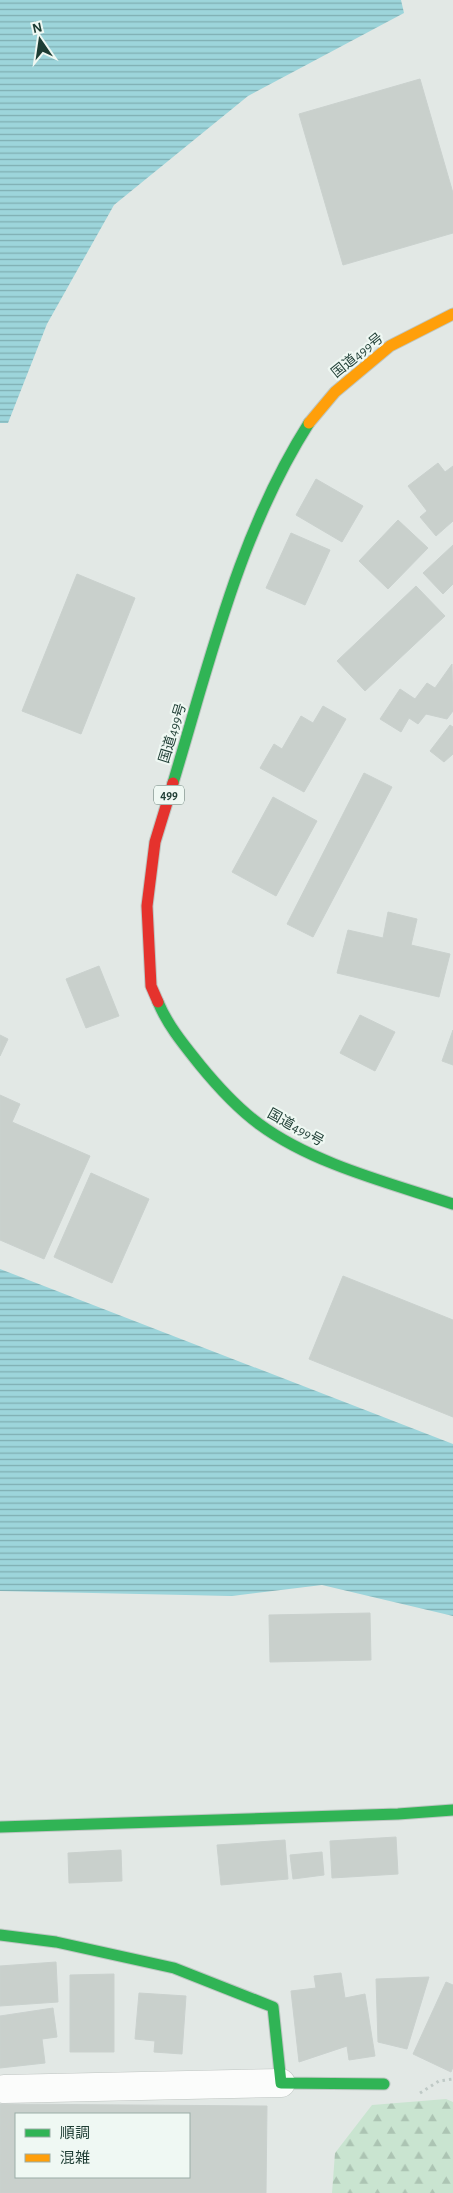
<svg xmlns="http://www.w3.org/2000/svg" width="453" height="2193" font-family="'Alegreya Sans','Noto Sans JP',sans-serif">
<defs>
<pattern id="forest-firs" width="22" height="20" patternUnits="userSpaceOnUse" patternTransform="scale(1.25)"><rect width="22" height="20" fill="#c9e4d0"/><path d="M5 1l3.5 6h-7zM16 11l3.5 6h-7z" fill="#acc4b3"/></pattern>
<pattern id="water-rules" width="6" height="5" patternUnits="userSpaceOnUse" patternTransform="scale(1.25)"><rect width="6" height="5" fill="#9dd5db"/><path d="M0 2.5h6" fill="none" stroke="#7faeb2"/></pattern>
</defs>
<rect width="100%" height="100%" fill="#e2e8e5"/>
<path fill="url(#forest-firs)" d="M 446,2099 L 453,2102 L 453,2193 L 332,2193 L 335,2153 L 372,2105 Z"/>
<path fill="url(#water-rules)" d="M 0,0 L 401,0 L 404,13 L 248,96 L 114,205 L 47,324 L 8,423 L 0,423 Z
M 0,1269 L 453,1444 L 453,1616 L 322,1585 L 232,1596 L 0,1591 Z"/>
<path fill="#c9d0cc" stroke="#cad1ce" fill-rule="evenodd" d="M 420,79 L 453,193 L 453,233 L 343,265 L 299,114 Z
M 438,463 L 445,472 L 453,466 L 453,521 L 436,536 L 420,517 L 427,511 L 408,486 Z
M 316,479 L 363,506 L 342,542 L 296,515 Z
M 398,520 L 428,548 L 388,589 L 359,561 Z
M 291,533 L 330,550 L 305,605 L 266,588 Z
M 453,545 L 453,584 L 443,594 L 423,573 Z
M 77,574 L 135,598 L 81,734 L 22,711 Z
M 416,586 L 445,616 L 365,691 L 337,661 Z
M 452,664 L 453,711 L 447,719 L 426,714 L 418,724 L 409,718 L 401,732 L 380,719 L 400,689 L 415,699 L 427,683 L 435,688 Z
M 323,706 L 346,719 L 304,792 L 260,768 L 274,744 L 282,749 L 301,716 L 313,723 Z
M 450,725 L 453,727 L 453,754 L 444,762 L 430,751 Z
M 364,773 L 392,787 L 313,937 L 287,924 Z
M 273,797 L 317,821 L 276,896 L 232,872 Z
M 388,912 L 417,919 L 411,945 L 450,954 L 439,997 L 337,973 L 348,930 L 383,938 Z
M 99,966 L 119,1016 L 86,1028 L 66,979 Z
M 360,1015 L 395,1032 L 375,1071 L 340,1053 Z
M 453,1030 L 453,1065 L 442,1061 Z
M 0,1035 L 8,1039 L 0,1056 Z
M 0,1095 L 20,1104 L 12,1122 L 90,1156 L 44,1259 L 0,1240 Z
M 91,1173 L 149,1199 L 112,1283 L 54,1257 Z
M 343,1276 L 453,1320 L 453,1417 L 309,1359 Z
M 370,1613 L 371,1660 L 270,1662 L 269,1615 Z
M 396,1837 L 398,1874 L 332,1878 L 330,1841 Z
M 285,1840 L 288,1879 L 221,1885 L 217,1845 Z
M 121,1850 L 122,1881 L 69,1883 L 68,1853 Z
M 322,1852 L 324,1875 L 293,1879 L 290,1855 Z
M 56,1962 L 58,2002 L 0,2006 L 0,1966 Z
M 341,1973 L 345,1998 L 365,1994 L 375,2056 L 349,2060 L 347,2046 L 299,2062 L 291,1991 L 316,1988 L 314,1976 Z
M 114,1974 L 114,2052 L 70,2052 L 70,1975 Z
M 429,1977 L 407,2049 L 378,2042 L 376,1979 Z
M 446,1982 L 453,1985 L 453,2067 L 451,2072 L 413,2054 Z
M 139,1993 L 186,1996 L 182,2054 L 154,2052 L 155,2041 L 135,2039 Z
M 53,2008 L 57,2037 L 42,2039 L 45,2063 L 0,2068 L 0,2016 Z
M 0,2104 L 267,2106 L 266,2193 L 0,2193 ZM 16,2114 L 189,2114 L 189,2177 L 16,2177 Z"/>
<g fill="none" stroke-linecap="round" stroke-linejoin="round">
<defs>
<path id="street" d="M 4,2089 L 281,2083"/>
<path id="fast" d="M 173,783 C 210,661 239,533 309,423
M 158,1002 C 168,1026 184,1045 200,1065 C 218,1087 236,1107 259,1124 C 313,1164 390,1183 453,1204
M 0,1827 L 398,1814 L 453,1810
M 0,1935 L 56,1942 L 174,1968 L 273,2007 L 281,2083 L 384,2084"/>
<path id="slow" d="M 309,423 L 335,392 L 390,346 L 453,314"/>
<path id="jam" d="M 158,1002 L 151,986 L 147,906 L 155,842 L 173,783"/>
</defs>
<use href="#street" stroke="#bfc5c2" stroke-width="29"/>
<use href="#fast" stroke="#bdc6c2" stroke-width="13"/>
<use href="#slow" stroke="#bdc6c2" stroke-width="13"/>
<use href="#jam" stroke="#bdc6c2" stroke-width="13"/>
<path stroke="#bfc9c6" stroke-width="3" stroke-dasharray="2.5 4" stroke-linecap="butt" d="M 420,2093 L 439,2081 L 453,2079"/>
<use href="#street" stroke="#fbfcfb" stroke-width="28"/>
<use href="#fast" stroke="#30b455" stroke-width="11"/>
<use href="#slow" stroke="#ff9f0a" stroke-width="11"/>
<use href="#jam" stroke="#e5322d" stroke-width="11"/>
</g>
<g text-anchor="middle" stroke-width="4.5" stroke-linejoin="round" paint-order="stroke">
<rect fill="#eff8f3" stroke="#5d756d" stroke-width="1" x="154" y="785.5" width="30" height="19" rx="4"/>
<g font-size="12" font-weight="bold" fill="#1e3d34">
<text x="169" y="799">499</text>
</g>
<g font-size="14" fill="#1e3d34" stroke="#eff8f3">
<text transform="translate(357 355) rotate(-39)" y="5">国道499号</text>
<text transform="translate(172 733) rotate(-73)" y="5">国道499号</text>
<text transform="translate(296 1127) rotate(29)" y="5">国道499号</text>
</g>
</g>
<rect x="15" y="2113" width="175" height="65" fill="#eff8f3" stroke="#9bada7"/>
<rect x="25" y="2129" width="25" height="8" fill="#30b455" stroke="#9bada7"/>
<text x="60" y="2138" font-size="15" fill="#1e3d34">順調</text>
<rect x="25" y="2154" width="25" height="8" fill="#ff9f0a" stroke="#9bada7"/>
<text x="60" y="2163" font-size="15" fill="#1e3d34">混雑</text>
<g transform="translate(40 40) rotate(347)" stroke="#eff8f3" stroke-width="4" paint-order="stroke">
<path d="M0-4L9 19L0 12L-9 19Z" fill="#1e3d34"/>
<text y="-8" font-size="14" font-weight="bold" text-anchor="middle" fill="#1e3d34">N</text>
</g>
</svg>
